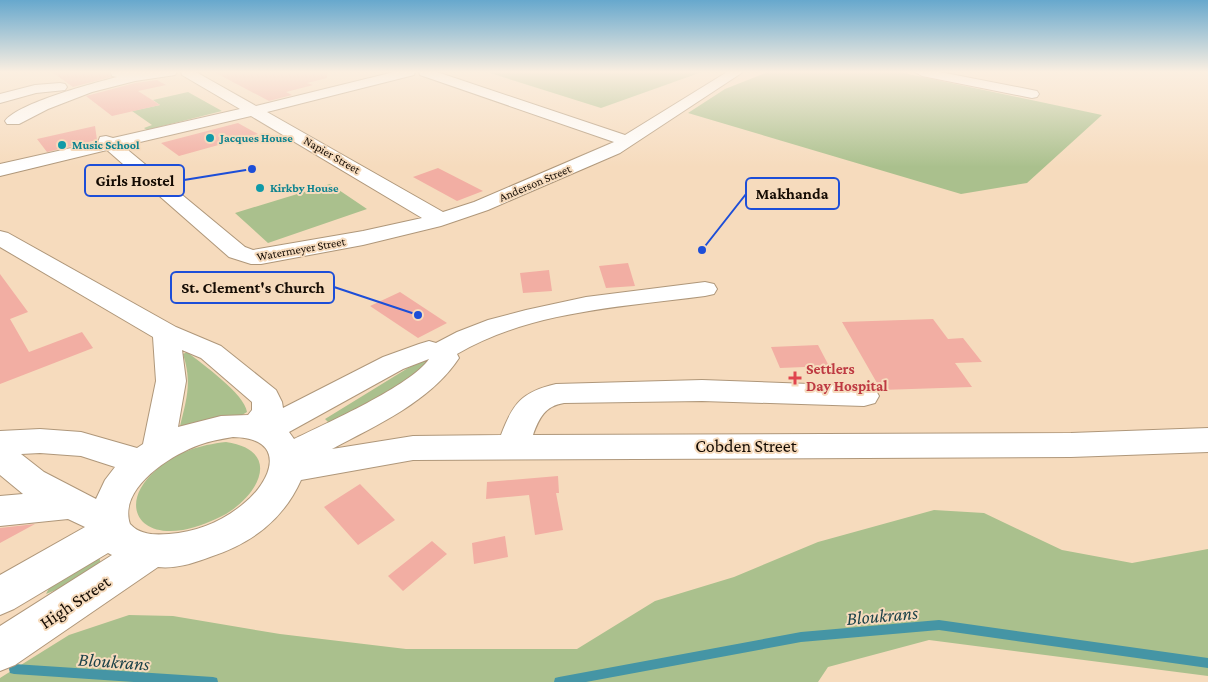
<svg xmlns="http://www.w3.org/2000/svg" width="1208" height="682" font-family="'Crimson Pro',serif">
<rect width="100%" height="100%" fill="#f6dbbd"/>
<path fill="#aac08d" d="M 494,72 L 702,72 L 601,108 L 490,73 Z
M 768,72 L 899,72 L 1102,115 L 1027,183 L 961,194 L 688,113 L 725,89 Z
M 188,92 L 222,111 L 147,130 L 144,128 L 152,125 L 132,111 L 160,105 L 153,100 Z
M 330,184 L 367,209 L 268,243 L 235,213 Z
M 187,352 C 201,363 245,394 247,412 L 242,415 L 220,417 L 180,426 C 187,398 192,382 183,354 Z
M 428,361 L 428,367 L 333,427 L 325,419 L 408,368 L 420,362 Z
M 226,442 C 281,450 261,493 226,514 C 213,521 198,527 183,530 C 135,538 120,501 156,470 C 175,452 200,445 226,442 Z
M 934,510 L 984,513 L 1062,550 L 1132,563 L 1208,549 L 1208,676 L 929,640 L 828,667 L 818,682 L 0,682 L 0,678 L 69,635 L 129,615 L 173,616 L 280,634 L 406,649 L 577,649 L 655,601 L 734,577 L 818,542 Z
M 99,556 L 102,569 L 95,574 L 46,594 L 49,588 Z"/>
<g fill="none" stroke-linecap="round" stroke-linejoin="round">
<path fill="#4595a5" fill-rule="evenodd" d="M 939,620 L 1208,658 L 1208,668 L 939,630 L 801,642 L 586,682 L 554,682 L 555,678 L 559,677 L 801,632 Z
M 14,664 L 213,677 L 217,678 L 218,682 L 134,682 L 14,674 L 10,673 L 9,669 L 10,665 Z"/>
</g>
<path fill="#f2aea3" d="M 52,72 L 109,72 L 111,77 L 73,87 Z
M 214,72 L 327,72 L 327,78 L 307,83 L 313,85 L 286,92 L 292,95 L 269,101 Z
M 157,80 L 166,85 L 138,91 L 160,105 L 112,116 L 86,96 L 135,83 Z
M 238,123 L 258,134 L 179,156 L 161,143 Z
M 95,126 L 97,140 L 47,152 L 37,139 Z
M 438,168 L 483,191 L 457,201 L 413,177 Z
M 628,263 L 635,286 L 606,288 L 599,266 Z
M 549,270 L 552,291 L 523,293 L 520,273 Z
M 0,274 L 28,312 L 10,319 L 29,352 L 82,332 L 93,348 L 0,384 Z
M 400,292 L 447,323 L 418,338 L 370,306 Z
M 933,319 L 948,339 L 963,338 L 982,362 L 955,363 L 972,387 L 881,390 L 842,322 Z
M 818,345 L 829,366 L 780,368 L 771,347 Z
M 558,476 L 559,493 L 556,493 L 563,530 L 535,535 L 529,495 L 486,499 L 487,482 Z
M 360,484 L 395,520 L 358,545 L 324,507 Z
M 35,524 L 0,543 L 0,528 Z
M 505,536 L 508,557 L 474,564 L 472,543 Z
M 432,541 L 447,554 L 403,591 L 388,576 Z"/>
<g fill="none" stroke-linecap="round" stroke-linejoin="round">
<defs>
<path id="minor" d="M 111,72 L 177,72 L 175,75 L 135,81 L 92,92 L 48,109 L 19,124 L 7,124 L 5,121 C 18,103 94,83 117,77 L 112,76 Z
M 181,72 L 196,72 L 256,106 L 394,72 L 415,72 L 414,75 L 267,112 L 443,212 L 474,202 L 614,142 L 420,75 L 419,72 L 437,72 L 625,135 L 727,72 L 743,72 L 620,153 L 488,210 L 441,226 L 363,245 L 261,264 L 251,264 L 229,257 L 107,150 L 0,176 L 0,164 L 98,142 L 100,137 L 106,136 L 113,138 L 240,109 L 182,75 ZM 251,116 L 422,218 L 363,231 L 253,250 L 245,247 L 123,146 Z
M 915,72 L 940,72 L 1032,90 L 1037,91 L 1039,94 L 1037,97 L 1032,98 L 922,76 Z
M 60,83 L 65,84 L 67,87 L 65,90 L 36,93 L 0,103 L 0,94 L 35,85 Z
M 0,231 L 8,233 L 176,327 L 221,346 L 276,390 L 282,402 L 283,408 L 383,357 L 419,344 L 429,341 L 436,343 L 457,332 L 488,320 L 526,310 L 586,297 L 705,282 L 714,284 L 717,289 L 714,294 L 705,296 C 622,307 530,311 457,354 L 459,358 C 431,401 377,425 332,449 L 413,436 L 501,435 C 513,403 522,392 556,384 L 702,380 L 864,386 L 875,389 L 879,396 L 875,403 L 864,406 L 702,401 L 564,403 C 545,406 539,418 533,435 L 1071,433 L 1208,428 L 1208,452 L 1071,457 L 413,460 L 301,480 C 283,520 252,543 210,557 C 194,563 176,569 158,567 L 15,665 L 0,671 L 0,626 L 112,555 L 108,553 L 14,609 L 0,615 L 0,575 L 85,527 L 68,519 L 0,526 L 0,496 L 23,494 L 0,475 L 0,431 L 40,429 L 81,432 L 137,448 L 143,444 L 156,381 L 153,337 L 0,247 ZM 182,350 L 201,358 L 252,402 L 252,410 L 248,415 L 221,416 L 178,427 L 186,381 ZM 429,359 C 412,385 325,424 294,439 L 289,432 L 403,369 ZM 233,437 C 288,438 273,481 242,505 C 221,522 196,532 169,534 C 154,535 140,535 130,524 C 118,488 171,455 199,445 C 210,441 221,439 233,437 ZM 40,453 L 81,456 L 115,467 L 105,480 L 96,499 L 44,472 L 21,454 Z"/>
</defs>
<use href="#minor" stroke="#af977a" stroke-width="2"/>
<use href="#minor" fill="#fff" fill-rule="evenodd"/>
</g>
<linearGradient id="sky" x2="0" y2="1"><stop stop-color="#67a8cd"/><stop offset="0.43" stop-color="#fbefe1"/><stop offset="1" stop-color="#fbefe1" stop-opacity="0"/></linearGradient>
<rect width="1208" height="167" fill="url(#sky)"/>
<g fill="#0f9aa8" stroke="#f6dbbd" stroke-width="2">
<circle cx="210" cy="138" r="5"/>
<circle cx="62" cy="145" r="5"/>
<circle cx="260" cy="188" r="5"/>
</g>
<path fill="#e0444e" stroke="#f6dbbd" stroke-width="2" d="M792.5 370.5h5v5h5v5h-5v5h-5v-5h-5v-5h5z"/>
<g text-anchor="middle" stroke-width="4" stroke-linejoin="round" paint-order="stroke">
<g font-size="12" font-weight="bold" fill="#0d838f" stroke="#f6dbbd" text-anchor="start">
<text x="220" y="142">Jacques House</text>
<text x="72" y="149">Music School</text>
<text x="270" y="192">Kirkby House</text>
</g>
<g font-size="12" fill="#140b03" stroke="#f6dbbd">
<text transform="translate(332 155) rotate(30)" y="4">Napier Street</text>
<text transform="translate(535 183) rotate(-23)" y="4">Anderson Street</text>
<text transform="translate(301 249) rotate(-10)" y="4">Watermeyer Street</text>
</g>
<g font-size="15" font-weight="bold" fill="#be3a42" stroke="#f6dbbd" text-anchor="start">
<text x="806" y="374">Settlers<tspan x="806" dy="17">Day Hospital</tspan></text>
</g>
<g font-size="18" fill="#140b03" stroke="#f6dbbd">
<text x="746" y="452">Cobden Street</text>
<text transform="translate(75 602) rotate(-34)" y="6">High Street</text>
</g>
<g font-size="19" font-style="italic" fill="#1c4249" stroke="#f6dbbd">
<text transform="translate(882 615) rotate(-5)" y="7">Bloukrans</text>
<text transform="translate(114 661) rotate(4)" y="7">Bloukrans</text>
</g>
</g>
<path fill="none" stroke="#1d4ed8" stroke-width="2" d="M252 169L184 180M702 250L746 194M418 315L334 287"/>
<g fill="#1d4ed8" stroke="#f6dbbd" stroke-width="2">
<circle cx="252" cy="169" r="5"/>
<circle cx="702" cy="250" r="5"/>
<circle cx="418" cy="315" r="5"/>
</g>
<g fill="#f6dbbd" stroke="#1d4ed8" stroke-width="2">
<rect x="85" y="165" width="99" height="31" rx="5"/>
<rect x="746" y="178" width="93" height="31" rx="5"/>
<rect x="171" y="272" width="163" height="31" rx="5"/>
</g>
<g font-size="16" text-anchor="middle" font-weight="bold" fill="#140b03">
<text x="135" y="186">Girls Hostel</text>
<text x="792" y="199">Makhanda</text>
<text x="253" y="293">St. Clement's Church</text>
</g>
</svg>
